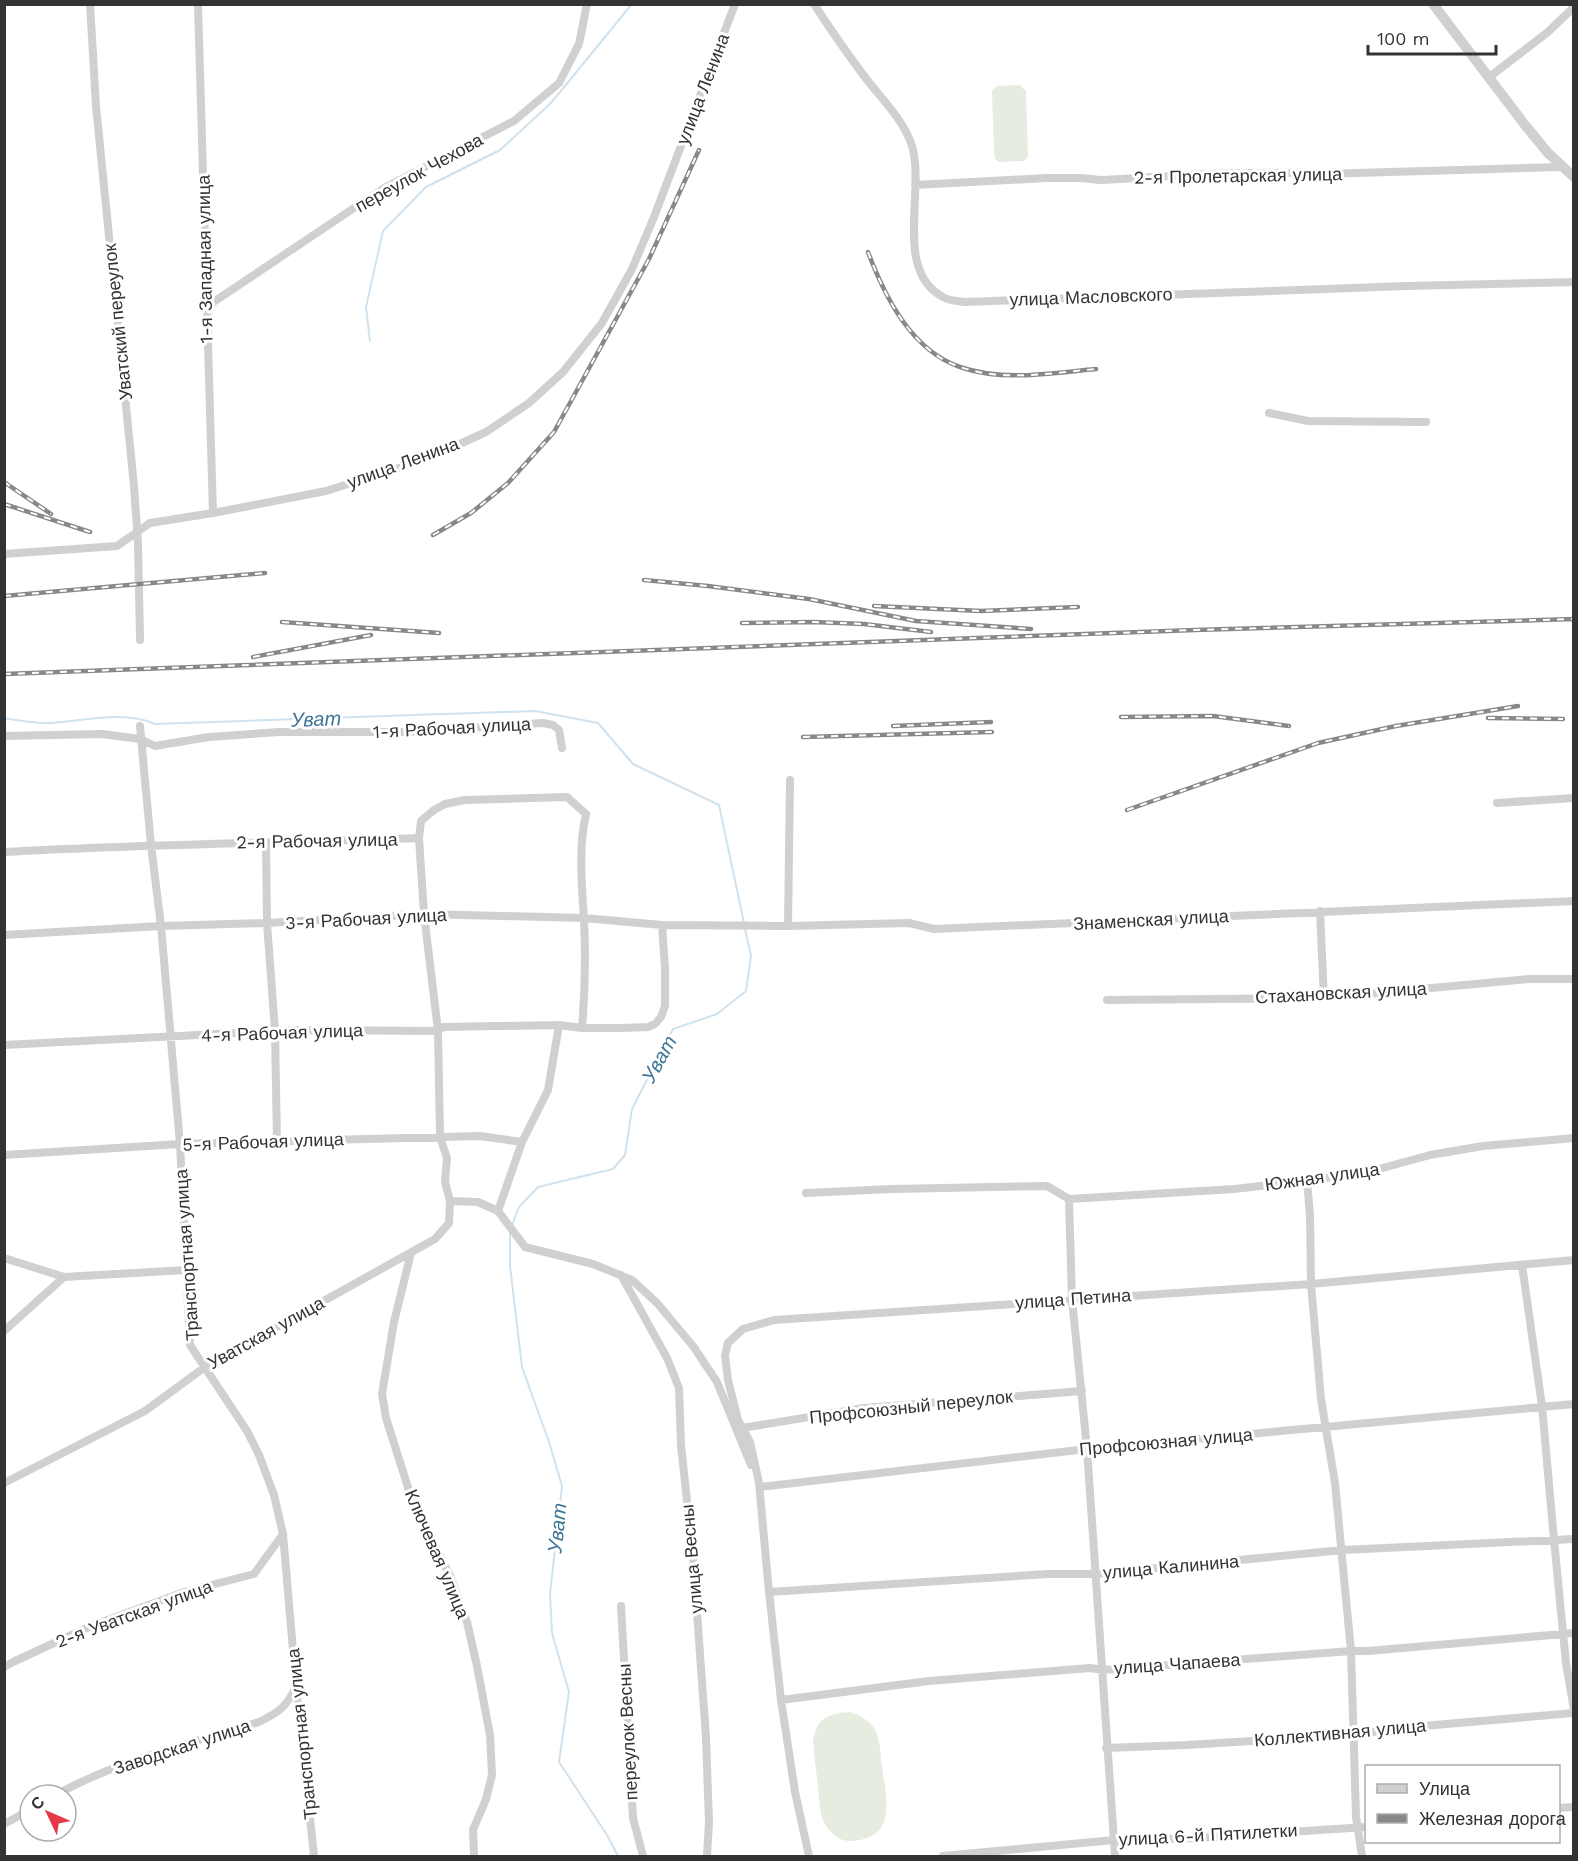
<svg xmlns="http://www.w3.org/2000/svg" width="1578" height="1861" font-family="'Work Sans',sans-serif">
<rect width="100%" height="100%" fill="#fff"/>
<path fill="#e6ecdf" d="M 1019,85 L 1026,91 L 1028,157 L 1024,161 L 999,162 L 995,159 L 994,151 L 992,91 L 997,86 Z
M 850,1712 C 859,1715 867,1719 873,1727 C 881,1738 880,1754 882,1767 C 887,1799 897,1840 850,1841 C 838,1841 828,1832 823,1820 C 820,1813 820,1804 819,1797 C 817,1779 815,1760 813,1742 C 817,1717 827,1714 850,1712 Z"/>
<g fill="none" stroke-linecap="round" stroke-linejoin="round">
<path stroke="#cfe2ee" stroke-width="2" d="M 370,341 L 366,307 L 383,231 L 426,187 L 500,150 L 551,103 L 632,4
M 4,718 C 20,721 36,724 52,723 C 84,721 124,710 155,724 L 535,711 L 598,723 L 633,764 L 719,805 L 744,923
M 512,1225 L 519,1207 L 538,1187 L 613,1169 L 625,1155 L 632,1109 L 673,1029 L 717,1014 L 746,991 L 751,956 L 745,929
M 510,1231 L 510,1266 L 522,1367 L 549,1442 L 562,1486 L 550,1594 L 552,1633 L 569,1692 L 559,1762 L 607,1835 L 618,1856"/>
<path stroke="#d0d0d0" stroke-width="8" d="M 90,4 L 96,106 L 134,486 L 138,543 L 140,640
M 198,4 L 213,513
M 814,4 C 830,29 847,53 864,76 C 880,97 902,118 911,143 C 927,187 892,270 943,297 C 949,301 958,301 965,302 L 1407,286 L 1574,282
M 1488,78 L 1548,32 L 1574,7
M 915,185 L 1047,178 L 1082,178 L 1100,180 C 1174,176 1249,170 1323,174 L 1562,167
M 206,307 L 384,188 L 514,121 L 559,83 L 579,44 L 587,4
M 1269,413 L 1308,421 L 1426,422
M 4,554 L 117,546 L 150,523 L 213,513 L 326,491 L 427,459 L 486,432 L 529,403 L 563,372 L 602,323 L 632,269 L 654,217 L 735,4
M 140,726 L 151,845 L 161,926 L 180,1144 L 190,1345 L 247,1431 L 259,1455 L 274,1495 L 283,1534 L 296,1685 L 314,1856
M 4,736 L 102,734 L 140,739 L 155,746 L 209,737 L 279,732 L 406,732 L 543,723 L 553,725 L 559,730 L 562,748
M 1497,803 L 1574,798
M 266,844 L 267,923 L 275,1031 L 277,1141
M 4,852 C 143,844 281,843 419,838 L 421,821 L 434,810 L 445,804 L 465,800 L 567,797 L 586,814 C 578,849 582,885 584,921 C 586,957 585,992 582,1028
M 1320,911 L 1324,998
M 788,926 L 790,780
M 4,935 L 161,926 L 267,923 L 424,914 L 584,918 L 662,925 L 788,926 L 909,923 L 934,929 L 1574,901
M 1107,1000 L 1324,998 L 1529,979 L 1574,979
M 4,1045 L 296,1030 L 438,1031 L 443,1027 L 559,1025 L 582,1028 L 622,1028 L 648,1027 L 655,1024 L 661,1017 L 665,1006 L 665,969 L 662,925
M 4,1155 L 180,1144 L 480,1136 L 522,1142
M 1307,1181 L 1310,1215 L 1311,1284 L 1321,1399 L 1335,1483 L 1351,1651 L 1356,1817 L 1362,1856
M 806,1193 L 892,1189 L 1047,1186 L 1069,1199
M 1069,1199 L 1072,1299 L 1087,1449 L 1115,1856
M 1069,1199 L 1234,1189 L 1307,1181 L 1379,1169 L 1430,1155 L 1483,1146 L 1574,1138
M 450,1201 L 478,1202 L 498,1211 L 525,1247 L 593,1264 L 632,1280 L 657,1303 L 693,1346 L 717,1382 L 751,1465
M 498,1211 L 522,1142 L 548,1090 L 559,1025
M 411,1253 L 394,1322 L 382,1394 L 386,1418 L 411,1497 L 450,1576 L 467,1622 L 477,1666 L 490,1735 L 492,1775 L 486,1799 L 473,1830 L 474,1856
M 4,1258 L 64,1277 L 186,1270
M 1522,1265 L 1542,1406 L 1554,1540 L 1566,1663 L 1574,1710
M 621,1275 L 667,1358 L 679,1388 L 681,1445 L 693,1557 L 706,1737 L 709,1822 L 707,1856
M 4,1331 L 64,1277
M 742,1428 L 864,1408 L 1082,1391
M 4,1483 L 145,1411 L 205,1367 L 435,1239 L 449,1223 L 450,1201 L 445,1182 L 447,1158 L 440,1137 L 438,1031 L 424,914 L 419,838
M 759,1483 L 769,1592 L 781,1700 L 795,1792 L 809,1856
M 760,1487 L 750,1442 L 738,1420 L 728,1380 L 725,1355 L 728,1343 L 743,1329 L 774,1320 L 1311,1284 L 1574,1260
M 760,1487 L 1087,1449 L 1574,1404
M 769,1592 L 1048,1574 L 1095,1574 L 1343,1550 L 1574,1539
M 621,1606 L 633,1818 L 643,1856
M 4,1667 L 15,1661 L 91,1626 L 184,1592 L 254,1574 L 283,1534
M 781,1700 L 929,1681 L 1090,1668 L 1103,1670 L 1351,1651 L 1368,1651 L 1574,1633
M 1106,1748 L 1186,1745 L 1353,1735 L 1400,1728 L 1574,1713
M 56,1795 C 118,1760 191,1743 259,1722 C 279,1712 287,1707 296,1686
M 1558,1808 L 1574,1807
M 4,1824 L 30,1810
M 943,1856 L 1114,1840 L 1199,1838 L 1366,1827"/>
<path stroke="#d0d0d0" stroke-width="10" d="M 1433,4 L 1525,125 L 1548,153 L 1574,177"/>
<defs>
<path id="rail" d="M 868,252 C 885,297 911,350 960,367 C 1003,382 1052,373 1096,369
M 4,482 L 51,514
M 4,504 L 90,532
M 433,535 L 471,513 L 508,483 L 554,432 L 649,259 L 699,150
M 644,580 L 708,586 L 809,599 L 916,621 L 1031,629
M 4,596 L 265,573
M 874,606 L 981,611 L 1078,607
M 282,622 L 439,633
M 742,623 L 813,622 L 864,624 L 931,632
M 253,657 L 371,635
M 4,674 L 1195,630 L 1574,619
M 1121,717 L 1213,716 L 1289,726
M 1488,718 L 1563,719
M 893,726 L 991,722
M 803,737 L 992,732
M 1127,810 L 1318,743 L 1396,726 L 1518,706"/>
</defs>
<use href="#rail" stroke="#888" stroke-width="4.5"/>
<use href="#rail" stroke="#fff" stroke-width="2" stroke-dasharray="7" stroke-linecap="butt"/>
</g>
<g text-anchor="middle" stroke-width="6" stroke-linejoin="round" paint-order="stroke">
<g font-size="18" fill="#333" stroke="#fff">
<text transform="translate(703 89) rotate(-69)" y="6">улица Ленина</text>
<text transform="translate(419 173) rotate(-29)" y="6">переулок Чехова</text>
<text transform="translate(1238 176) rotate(-1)" y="6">2-я Пролетарская улица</text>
<text transform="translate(205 259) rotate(-91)" y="6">1-я Западная улица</text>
<text transform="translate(1091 297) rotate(-2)" y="6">улица Масловского</text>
<text transform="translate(118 322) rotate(-96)" y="6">Уватский переулок</text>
<text transform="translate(403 463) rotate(-20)" y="6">улица Ленина</text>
<text transform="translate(452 728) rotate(-3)" y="6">1-я Рабочая улица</text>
<text transform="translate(317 841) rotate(-1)" y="6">2-я Рабочая улица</text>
<text transform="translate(366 919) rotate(-3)" y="6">3-я Рабочая улица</text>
<text transform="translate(1151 920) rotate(-3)" y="6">Знаменская улица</text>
<text transform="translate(1341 993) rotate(-3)" y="6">Стахановская улица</text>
<text transform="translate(282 1033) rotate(-2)" y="6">4-я Рабочая улица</text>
<text transform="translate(263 1142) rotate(-2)" y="6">5-я Рабочая улица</text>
<text transform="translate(1322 1177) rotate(-8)" y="6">Южная улица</text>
<text transform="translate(187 1255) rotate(-94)" y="6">Транспортная улица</text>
<text transform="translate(1073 1299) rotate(-4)" y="6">улица Петина</text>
<text transform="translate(266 1333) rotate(-29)" y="6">Уватская улица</text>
<text transform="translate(911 1407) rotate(-6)" y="6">Профсоюзный переулок</text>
<text transform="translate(1166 1442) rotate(-5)" y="6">Профсоюзная улица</text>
<text transform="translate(437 1554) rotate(67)" y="6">Ключевая улица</text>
<text transform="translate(692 1559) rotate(-95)" y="6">улица Весны</text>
<text transform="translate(1171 1567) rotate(-5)" y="6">улица Калинина</text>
<text transform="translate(134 1614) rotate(-20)" y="6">2-я Уватская улица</text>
<text transform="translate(1177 1664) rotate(-4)" y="6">улица Чапаева</text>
<text transform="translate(628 1732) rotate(-93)" y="6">переулок Весны</text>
<text transform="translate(1340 1733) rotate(-5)" y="6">Коллективная улица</text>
<text transform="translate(302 1734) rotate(-96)" y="6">Транспортная улица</text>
<text transform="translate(182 1747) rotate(-18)" y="6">Заводская улица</text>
<text transform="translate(1208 1835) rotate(-3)" y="6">улица 6-й Пятилетки</text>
</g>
<g font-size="20" font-style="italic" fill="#3f7597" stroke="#fff">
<text transform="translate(316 719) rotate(-2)" y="7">Уват</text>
<text transform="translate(659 1059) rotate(-61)" y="7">Уват</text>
<text transform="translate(557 1528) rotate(-84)" y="7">Уват</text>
</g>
</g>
<rect width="1578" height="1861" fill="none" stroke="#333333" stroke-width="12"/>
<rect x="1365" y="1765" width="195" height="78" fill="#ffffff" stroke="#adadad" stroke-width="1.5"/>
<rect x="1377" y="1784" width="30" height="9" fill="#d0d0d0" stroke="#adadad" stroke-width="1.5"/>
<text x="1419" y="1795" font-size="18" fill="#333333">Улица</text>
<rect x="1377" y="1814" width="30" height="9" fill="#888888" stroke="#adadad" stroke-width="1.5"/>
<text x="1419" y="1825" font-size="18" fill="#333333">Железная дорога</text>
<g transform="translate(48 1813) rotate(314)"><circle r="28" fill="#ffffff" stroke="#adadad" stroke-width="1.5"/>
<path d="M0-4.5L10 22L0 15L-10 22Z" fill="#e63946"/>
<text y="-9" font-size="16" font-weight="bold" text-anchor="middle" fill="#333333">С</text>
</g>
<path d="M1368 45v9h128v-9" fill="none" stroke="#333333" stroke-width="3"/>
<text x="1377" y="45" font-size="18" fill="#333333" stroke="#ffffff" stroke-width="4.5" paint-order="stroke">100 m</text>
</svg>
